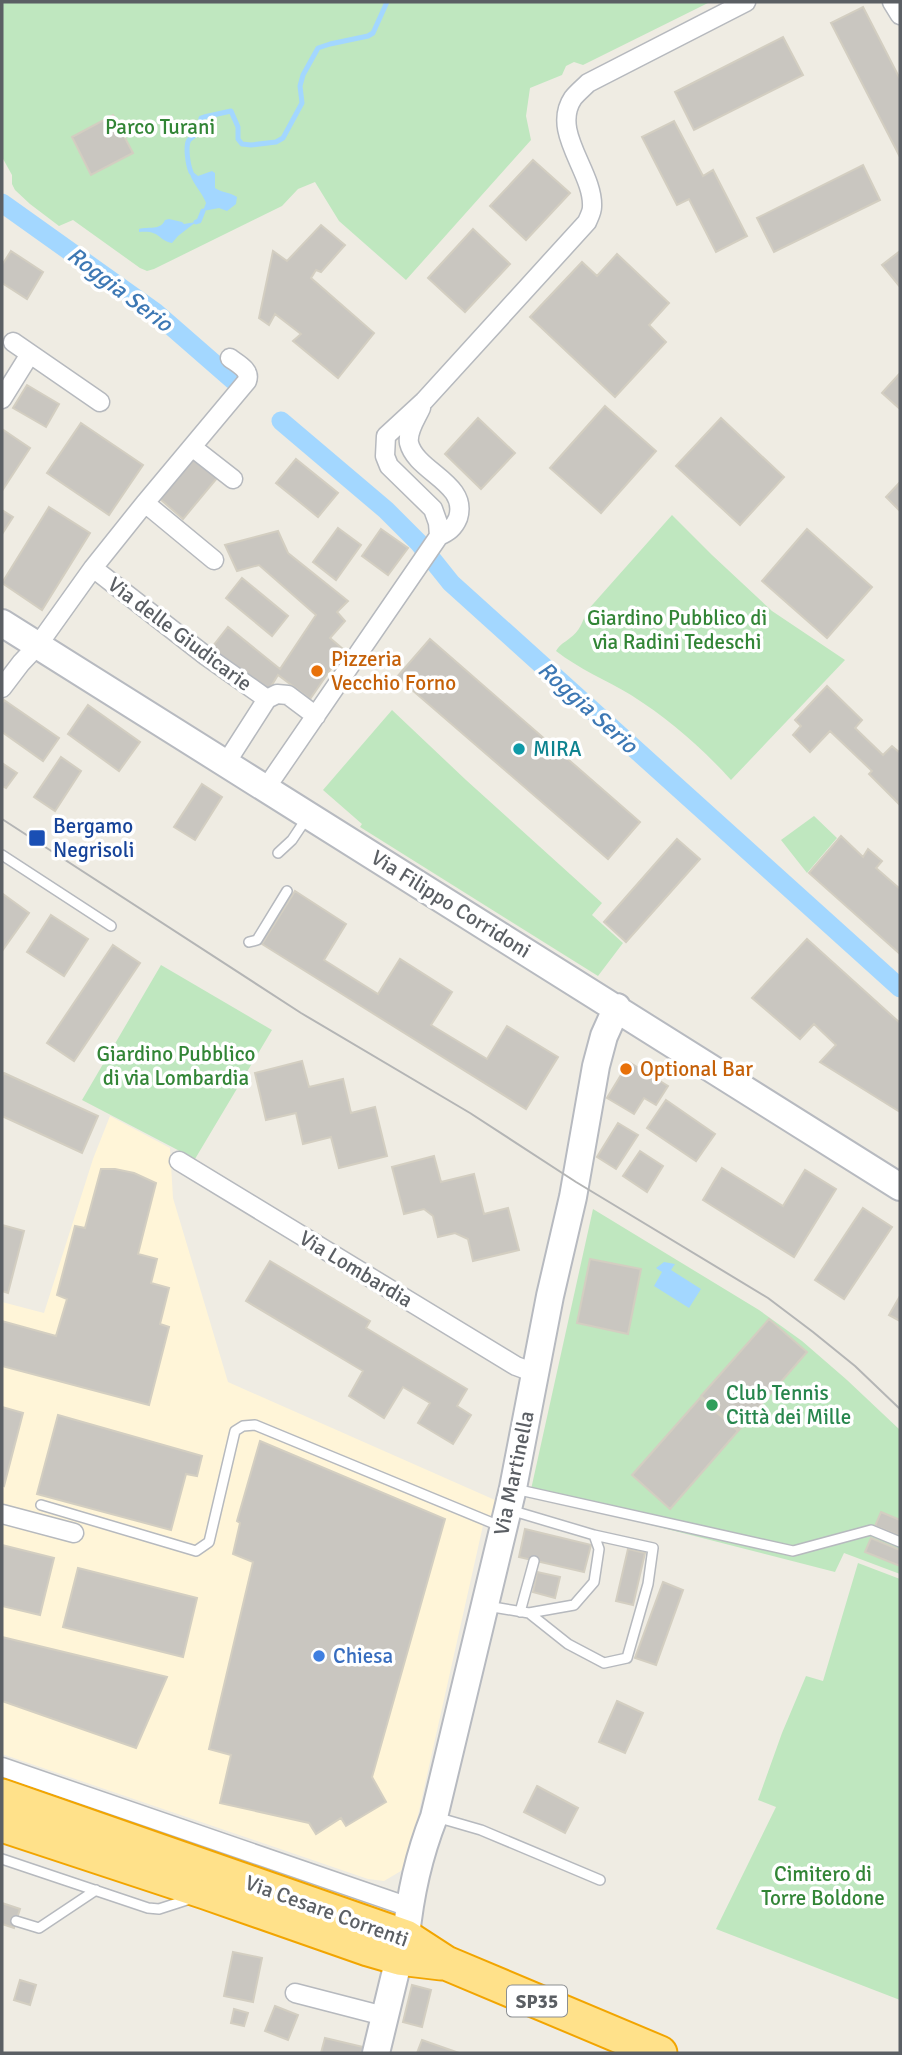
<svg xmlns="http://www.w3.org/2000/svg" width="902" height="2055" font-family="Signika,sans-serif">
<rect width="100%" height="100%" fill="#efece3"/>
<path fill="#fff5d8" d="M 110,1116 L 170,1148 L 173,1198 L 228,1382 L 504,1504 L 484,1521 L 408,1860 L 401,1871 L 384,1881 L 368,1879 L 2,1754 L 2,1302 L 44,1313 L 93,1159 Z"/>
<path fill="#bfe7bf" d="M 2,2 L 710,2 L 583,65 L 574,62 L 566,66 L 562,75 L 530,88 L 526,116 L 531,140 L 406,280 L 339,221 L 315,182 L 298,189 L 282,206 L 154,269 L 147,271 L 140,268 L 73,220 L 59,226 L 30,204 L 15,190 L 12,184 L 12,175 L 2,157 Z
M 672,515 L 712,555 L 772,611 L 845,660 L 731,780 C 701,747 669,719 631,695 C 606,680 579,669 556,651 C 560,644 564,643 570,638 C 579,632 583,622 586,612 Z
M 392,710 L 466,780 L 602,903 L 592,915 L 623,943 L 598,976 L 360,827 L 362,824 L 323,790 Z
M 814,816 L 837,838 L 807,873 L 781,840 Z
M 161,965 L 272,1030 L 195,1159 L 82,1100 Z
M 593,1209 L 759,1310 L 802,1341 L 847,1380 L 900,1430 L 900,1574 L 844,1553 L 835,1572 L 530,1494 Z
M 858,1563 L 900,1579 L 900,2000 L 716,1929 L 776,1807 L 758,1800 L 782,1733 L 806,1676 L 823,1681 Z"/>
<path fill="#a3d7ff" d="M 212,171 L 215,173 L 215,188 C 222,193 230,192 237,197 L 236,204 L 227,211 L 219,208 L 203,211 L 206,203 C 202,192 193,184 190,174 L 193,172 L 198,176 Z
M 169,219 L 182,222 L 184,224 L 196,222 L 178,236 L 172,243 C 157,240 161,230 139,232 L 139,229 C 149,226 160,231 165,220 Z
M 664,1262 L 675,1264 L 671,1270 L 701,1289 L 689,1308 L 654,1286 L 662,1272 L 656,1268 Z"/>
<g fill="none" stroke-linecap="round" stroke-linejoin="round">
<path stroke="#a3d7ff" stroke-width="5" d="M 191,172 C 188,165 185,146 189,140 C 192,137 196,135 199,132 L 201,118 L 204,117 L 231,111 L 238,127 L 238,139 L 242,144 L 251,145 L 276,142 L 283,138 L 302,103 L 300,86 L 303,75 L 318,48 L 330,44 L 368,36 L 373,33 L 387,2
M 196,222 L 199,221 L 203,211"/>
<path stroke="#a3d7ff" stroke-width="19" d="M 2,203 L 155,312 L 233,380
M 281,421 L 386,510 L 419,543 L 451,583 L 900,988"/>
</g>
<path fill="#c9c6c0" stroke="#d3cec1" stroke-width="2" d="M 863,7 L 900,79 L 900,157 L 831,23 Z
M 783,37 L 803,75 L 694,130 L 675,92 Z
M 113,115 L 133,153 L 91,175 L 72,137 Z
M 674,121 L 703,176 L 713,170 L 747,236 L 716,252 L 689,199 L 677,205 L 642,137 Z
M 533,160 L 570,193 L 526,240 L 490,206 Z
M 863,165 L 880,200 L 774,252 L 757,218 Z
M 321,225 L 345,245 L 321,272 L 316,270 L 311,278 L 374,333 L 338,378 L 293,341 L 301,334 L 275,314 L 269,325 L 259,318 L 273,251 L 287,261 Z
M 473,229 L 510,264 L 465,312 L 428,278 Z
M 11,251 L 43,272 L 27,299 L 2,283 L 2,265 Z
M 900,251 L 900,287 L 882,265 Z
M 617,254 L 669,303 L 649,325 L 666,342 L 615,397 L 530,317 L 582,262 L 597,276 Z
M 900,373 L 900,409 L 882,393 Z
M 27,385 L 59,404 L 46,427 L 13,408 Z
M 605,406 L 656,451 L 601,513 L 550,468 Z
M 478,418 L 515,453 L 481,489 L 445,454 Z
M 721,418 L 784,477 L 740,525 L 676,466 Z
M 81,423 L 143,465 L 109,515 L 47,473 Z
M 2,429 L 30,448 L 2,491 Z
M 194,458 L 217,478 L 183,519 L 160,499 Z
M 296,459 L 338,493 L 318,517 L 276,483 Z
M 900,482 L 900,511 L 886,497 Z
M 49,507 L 90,533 L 42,610 L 2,583 Z
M 2,510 L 13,517 L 2,534 Z
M 338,528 L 361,545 L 336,580 L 313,562 Z
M 381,529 L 408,548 L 388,575 L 362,556 Z
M 807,529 L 872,587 L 827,638 L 762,581 Z
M 278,531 L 288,553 L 348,601 L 337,612 L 345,621 L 330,638 L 344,650 L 310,699 L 278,675 L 267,693 L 209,651 L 228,627 L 280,669 L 316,615 L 259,565 L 237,571 L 225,545 Z
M 242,578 L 288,616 L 272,636 L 226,598 Z
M 430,639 L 640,822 L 608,859 L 397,677 Z
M 827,686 L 862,720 L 855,728 L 883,755 L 892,746 L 900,753 L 900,805 L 869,774 L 872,771 L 830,731 L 810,752 L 793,735 L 801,726 L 795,720 Z
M 4,700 L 59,738 L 43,761 L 2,732 L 2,704 Z
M 88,705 L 140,742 L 119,771 L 68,734 Z
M 61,757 L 81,771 L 55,811 L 34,797 Z
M 2,763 L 17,773 L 6,788 L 2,786 Z
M 202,784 L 222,797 L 195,840 L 174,827 Z
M 841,836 L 863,857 L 868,849 L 882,861 L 876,868 L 900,889 L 900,954 L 809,873 Z
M 677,839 L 700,859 L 626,942 L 604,922 Z
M 295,891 L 346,924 L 324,960 L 378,994 L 400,959 L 452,992 L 431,1025 L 487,1059 L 507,1026 L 558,1057 L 526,1109 L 262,944 Z
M 3,894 L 29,913 L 2,951 L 2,896 Z
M 51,915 L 88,939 L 64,976 L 27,952 Z
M 807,939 L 900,1023 L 900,1112 L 820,1062 L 836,1045 L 814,1024 L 800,1039 L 752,998 Z
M 113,945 L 140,963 L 74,1061 L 47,1043 Z
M 302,1061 L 309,1087 L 343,1079 L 351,1113 L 375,1107 L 387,1156 L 339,1168 L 331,1137 L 303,1144 L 296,1113 L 266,1120 L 255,1073 Z
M 629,1062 L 668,1086 L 656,1105 L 644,1098 L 634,1114 L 607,1098 Z
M 4,1073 L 98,1116 L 82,1153 L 2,1116 L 2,1077 Z
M 666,1100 L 715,1134 L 696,1161 L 647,1128 Z
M 618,1123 L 638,1135 L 616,1169 L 597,1157 Z
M 640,1151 L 663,1166 L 647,1192 L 623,1176 Z
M 434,1156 L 441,1182 L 474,1174 L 484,1214 L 508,1208 L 519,1250 L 473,1261 L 468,1239 L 455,1233 L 438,1237 L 433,1216 L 424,1209 L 404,1214 L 392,1167 Z
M 722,1168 L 783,1206 L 805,1170 L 836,1189 L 794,1257 L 703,1200 Z
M 101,1169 L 115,1169 L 134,1173 L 156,1183 L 138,1254 L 157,1259 L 151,1283 L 169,1288 L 160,1324 L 169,1327 L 149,1405 L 2,1366 L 2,1321 L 56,1336 L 67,1299 L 57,1295 L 75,1226 L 85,1228 Z
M 863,1208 L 892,1227 L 844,1299 L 815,1280 Z
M 2,1225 L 24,1231 L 8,1293 L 2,1291 Z
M 590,1259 L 641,1269 L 628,1334 L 577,1323 Z
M 270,1261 L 370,1321 L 366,1328 L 467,1389 L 457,1406 L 471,1415 L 453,1444 L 418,1423 L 430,1403 L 403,1387 L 384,1418 L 349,1396 L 363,1371 L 246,1301 Z
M 900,1296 L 900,1321 L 889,1315 Z
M 769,1319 L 807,1352 L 739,1430 L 701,1396 Z
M 700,1398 L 738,1431 L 670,1509 L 632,1475 Z
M 2,1407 L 23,1413 L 4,1486 L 2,1485 Z
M 58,1415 L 202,1456 L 197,1476 L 186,1474 L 171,1530 L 37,1494 Z
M 260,1441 L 445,1519 L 372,1777 L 386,1802 L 346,1826 L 341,1818 L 316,1834 L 309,1823 L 220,1803 L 231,1755 L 209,1749 L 253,1562 L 233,1554 L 240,1523 L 237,1521 Z
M 881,1512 L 900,1520 L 900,1536 L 875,1526 Z
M 525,1529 L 591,1545 L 584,1572 L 519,1557 Z
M 871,1538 L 900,1550 L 900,1566 L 865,1552 Z
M 2,1545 L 54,1558 L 40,1615 L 2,1606 Z
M 628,1549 L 645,1553 L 633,1605 L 616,1601 Z
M 78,1568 L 197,1598 L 183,1657 L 63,1627 Z
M 537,1572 L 560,1577 L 555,1598 L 533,1592 Z
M 663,1582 L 683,1590 L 656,1665 L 635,1658 Z
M 2,1637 L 167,1677 L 136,1748 L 2,1701 Z
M 617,1701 L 643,1713 L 625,1753 L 599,1742 Z
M 537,1786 L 578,1808 L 565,1833 L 524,1812 Z
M 2,1903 L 20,1909 L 14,1928 L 2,1924 Z
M 233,1952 L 262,1958 L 253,2002 L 224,1996 Z
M 20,1980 L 36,1985 L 30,2005 L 14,2000 Z
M 412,1985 L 431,1990 L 422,2027 L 403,2022 Z
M 275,2006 L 298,2015 L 288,2040 L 265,2031 Z
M 234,2009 L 248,2013 L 244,2026 L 231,2023 Z
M 325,2038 L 363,2047 L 361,2053 L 321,2053 Z
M 422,2040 L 459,2053 L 417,2053 Z"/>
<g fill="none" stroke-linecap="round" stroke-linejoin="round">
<defs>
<path id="lane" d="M 278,853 L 292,840 L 308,816
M 2,855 L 111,926
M 249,942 L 257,940 L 287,891
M 515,1489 L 793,1551 L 871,1530 L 900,1542
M 41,1505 L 196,1551 L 209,1542 L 235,1431 L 243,1426 L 255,1425 L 502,1527
M 487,1606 L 529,1613 L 574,1605 L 594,1582 L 599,1549 L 594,1535 L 510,1510
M 520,1612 L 534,1561
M 529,1613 L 568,1644 L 604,1663 L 627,1658 L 648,1584 L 653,1548 L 594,1535
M 436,1817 L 481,1830 L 600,1880
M 2,1859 L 148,1908 L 159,1909 L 193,1898
M 16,1921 L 39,1928 L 96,1890"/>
<path id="street" d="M 892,2 L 900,15
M 13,342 L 100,402
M 2,399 L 30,354
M 421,408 C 416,419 407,431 409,443 C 416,472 469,483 458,518 C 454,528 448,532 439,536
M 192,447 L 233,479
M 145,503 L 214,560
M 439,536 L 438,523 L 433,509 L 389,466 L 385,456 L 386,436 L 424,401 L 587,222 C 589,217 592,212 592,207 C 594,172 550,132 573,98 C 577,93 583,88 588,83 L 746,2
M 93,568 L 206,656 L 267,699
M 2,688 L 21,663 L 38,645 L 93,568 L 145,503 L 247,381 C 251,370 238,364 230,358
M 226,763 L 267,699 L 277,694 L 288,695 L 316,716
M 266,788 L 439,536
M 179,1161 L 516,1366 L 535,1373
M 2,1514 L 74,1533
M 2,1767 L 409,1907
M 295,1993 L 384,2016"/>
<path id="secondary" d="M 2,623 L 900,1187
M 406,1937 C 410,1895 419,1855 434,1817 L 513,1488 L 550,1296 L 573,1197 L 596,1066 L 604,1036 L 617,1007
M 376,2053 L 399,1958"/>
<path id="highway" d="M 2,1796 L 406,1937 L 446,1963 L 660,2053
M 2,1825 L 205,1892 L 368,1949 L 399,1958 L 441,1963"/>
</defs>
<use href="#lane" stroke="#b6b9be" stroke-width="12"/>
<use href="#street" stroke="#b6b9be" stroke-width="21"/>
<use href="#secondary" stroke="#b7bac0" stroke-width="30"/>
<use href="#highway" stroke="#f2a500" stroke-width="37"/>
<use href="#lane" stroke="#fff" stroke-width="9"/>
<use href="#street" stroke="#fff" stroke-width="18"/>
<use href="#secondary" stroke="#fff" stroke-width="26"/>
<use href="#highway" stroke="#ffe18a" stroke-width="33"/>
<path stroke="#b4b5b5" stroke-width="2" d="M 2,819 L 301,1013 L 470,1113 L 576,1182 L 768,1298 L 813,1332 L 855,1366 L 900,1409"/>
</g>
<g fill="#e8710a" stroke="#fff" stroke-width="2.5">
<circle cx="317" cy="671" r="7"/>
<circle cx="626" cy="1069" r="7"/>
</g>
<circle fill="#0f9aa8" stroke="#fff" stroke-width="2.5" cx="519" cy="749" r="7"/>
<rect fill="#1a4fb4" stroke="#fff" stroke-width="2.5" x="28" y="829" width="18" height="18" rx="3.5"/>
<circle fill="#2e9e5b" stroke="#fff" stroke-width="2.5" cx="712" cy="1405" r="7"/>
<circle fill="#3f7fe0" stroke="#fff" stroke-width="2.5" cx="319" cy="1656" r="7"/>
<g text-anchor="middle" stroke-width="7" stroke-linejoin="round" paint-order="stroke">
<rect fill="#fff" stroke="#8c8f92" stroke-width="2" x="507" y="1985.5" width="60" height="31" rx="5"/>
<g font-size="19" font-weight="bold" fill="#5b5f64">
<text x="537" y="2008">SP35</text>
</g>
<g font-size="21" fill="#328536" stroke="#fff">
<text x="160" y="134">Parco Turani</text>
<text x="677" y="625">Giardino Pubblico di<tspan x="677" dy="24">via Radini Tedeschi</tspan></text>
<text x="176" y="1061">Giardino Pubblico<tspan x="176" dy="24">di via Lombardia</tspan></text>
<text x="823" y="1881">Cimitero di<tspan x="823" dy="24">Torre Boldone</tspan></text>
</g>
<g font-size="21" fill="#5b5f64" stroke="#fff">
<text transform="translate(180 634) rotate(37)" y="7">Via delle Giudicarie</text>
<text transform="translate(451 904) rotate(32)" y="7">Via Filippo Corridoni</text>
<text transform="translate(356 1269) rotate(31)" y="7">Via Lombardia</text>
<text transform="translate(514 1473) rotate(-78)" y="7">Via Martinella</text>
<text transform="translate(327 1911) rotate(20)" y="7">Via Cesare Correnti</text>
</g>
<g font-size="21" fill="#c56008" stroke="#fff" text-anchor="start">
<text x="331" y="666">Pizzeria<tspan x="331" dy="24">Vecchio Forno</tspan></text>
<text x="640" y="1076">Optional Bar</text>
</g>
<g font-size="21" fill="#0d838f" stroke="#fff" text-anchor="start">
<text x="533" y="756">MIRA</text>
</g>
<g font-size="21" fill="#164399" stroke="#fff" text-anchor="start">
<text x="53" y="833">Bergamo<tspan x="53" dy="24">Negrisoli</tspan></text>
</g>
<g font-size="21" fill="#27864d" stroke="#fff" text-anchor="start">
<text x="726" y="1400">Club Tennis<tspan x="726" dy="24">Città dei Mille</tspan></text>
</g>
<g font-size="21" fill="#366cbe" stroke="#fff" text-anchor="start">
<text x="333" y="1663">Chiesa</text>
</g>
<g font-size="23" font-style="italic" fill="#3d78b4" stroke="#fff">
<text transform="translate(120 289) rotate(37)" y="8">Roggia Serio</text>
<text transform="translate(588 707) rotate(42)" y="8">Roggia Serio</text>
</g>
</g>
<rect width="902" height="2055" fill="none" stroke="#5b5f64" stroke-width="7"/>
</svg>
